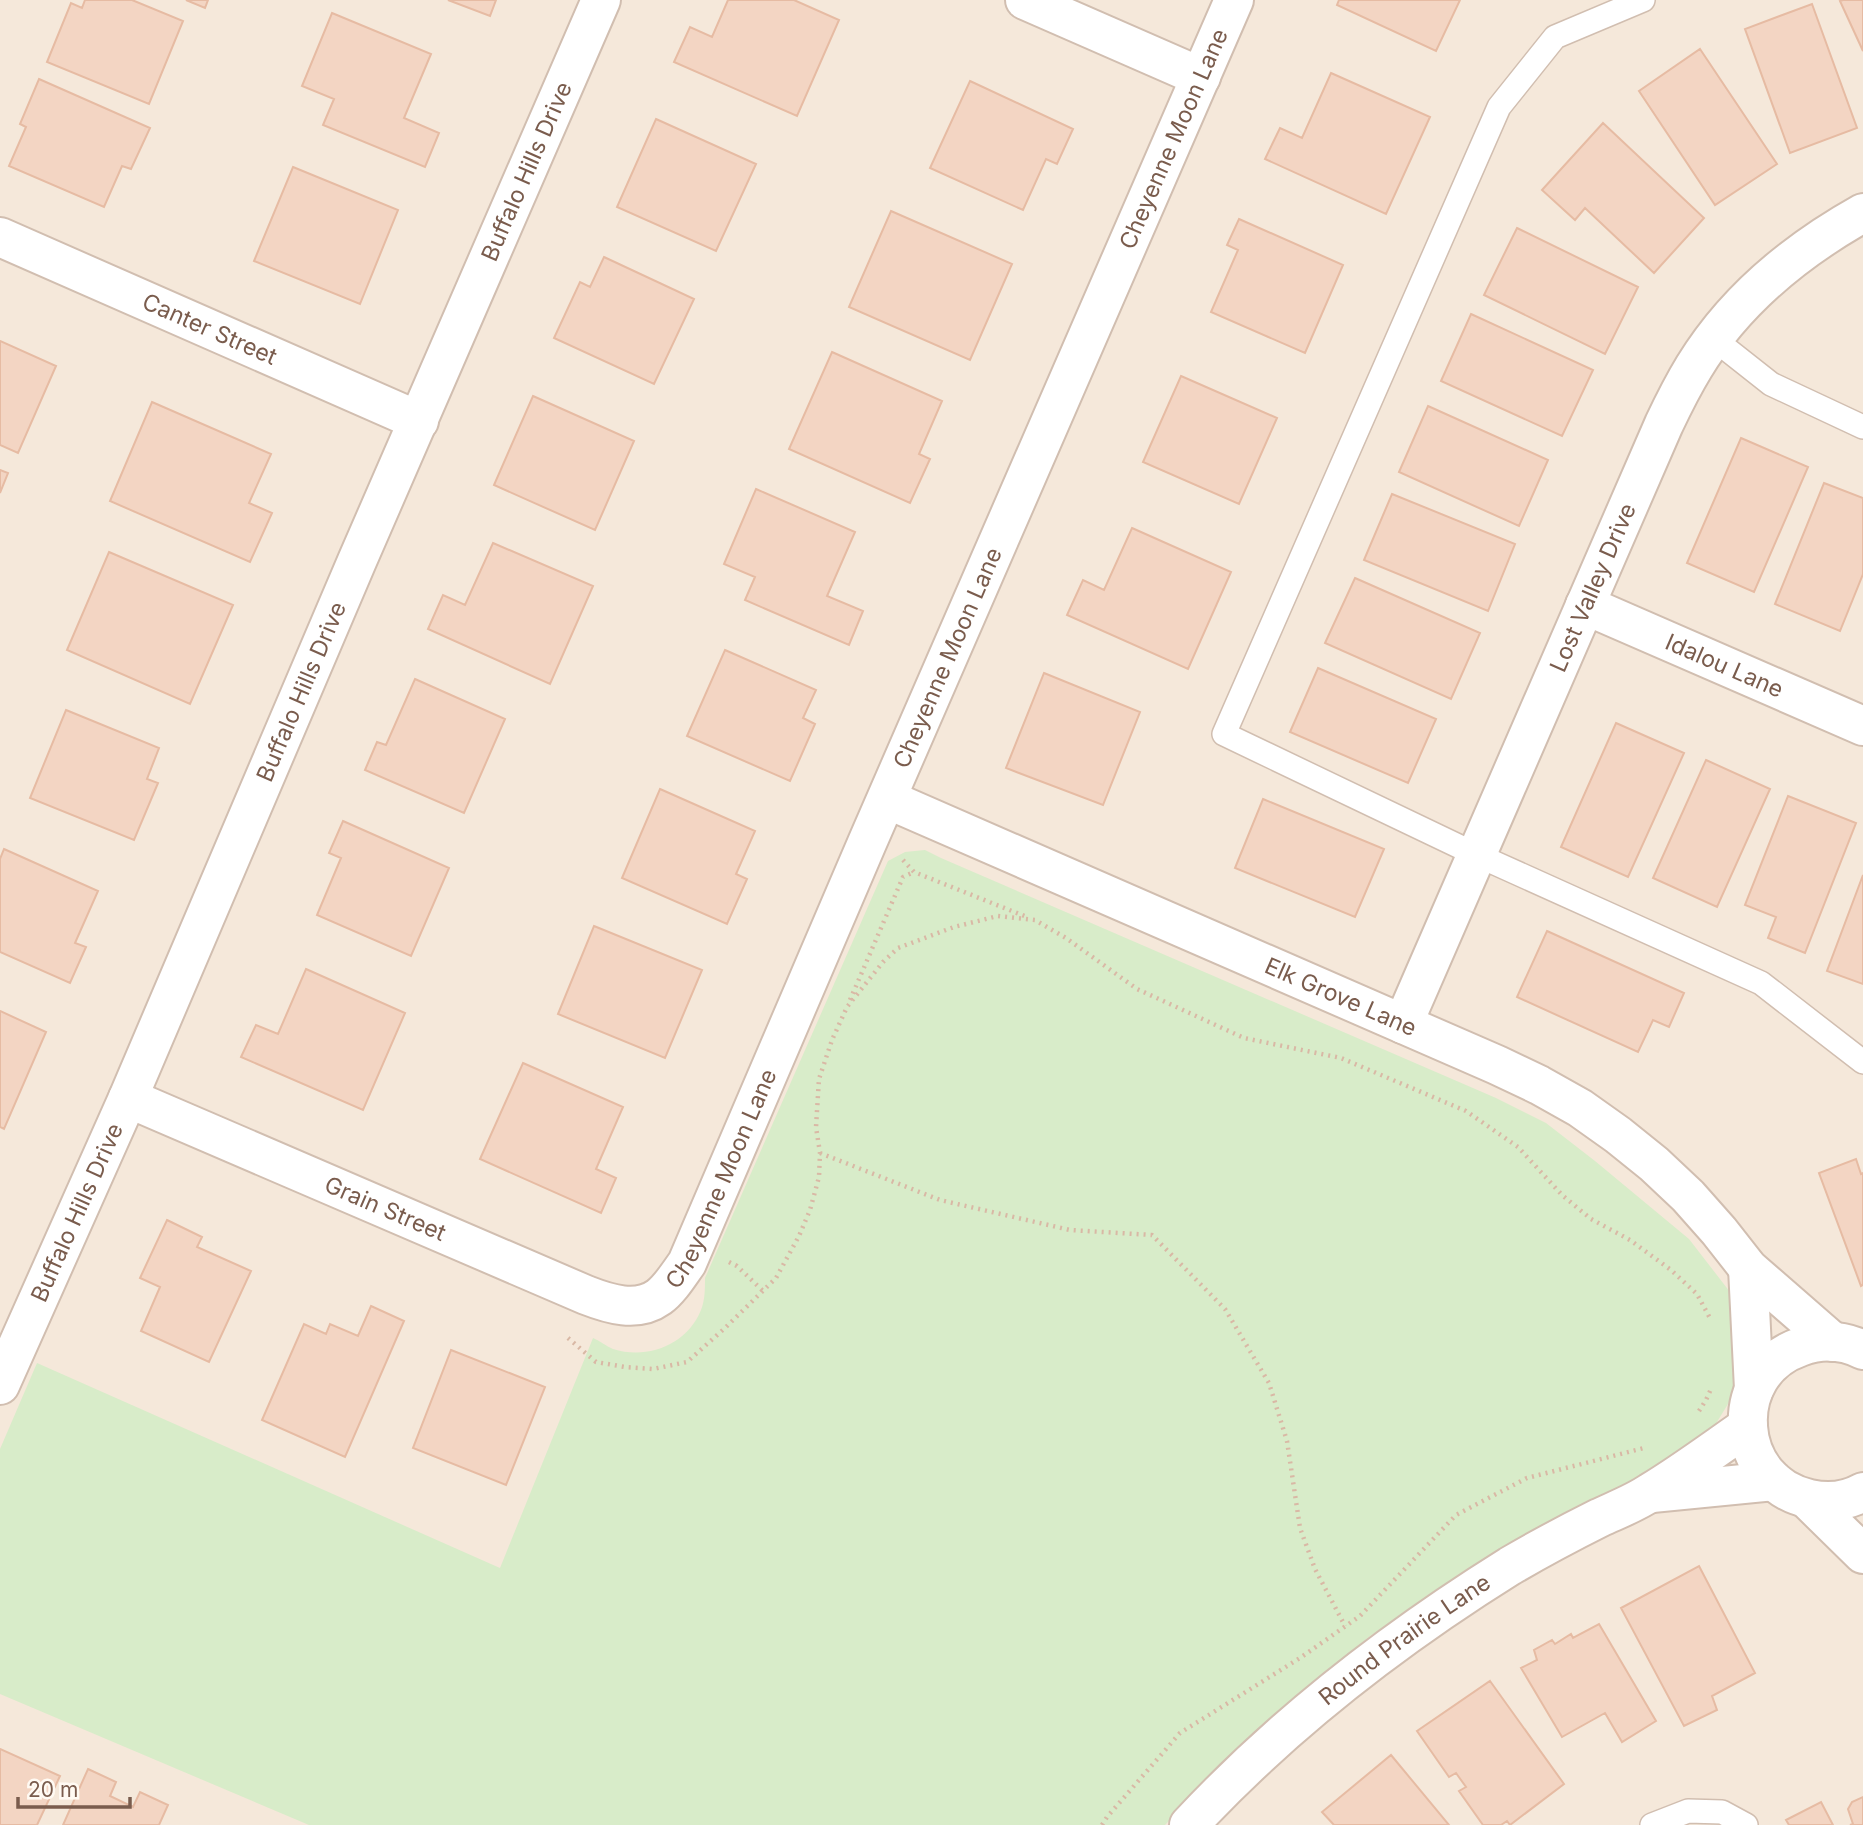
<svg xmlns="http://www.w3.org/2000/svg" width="1863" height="1825" font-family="Inter,sans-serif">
<rect width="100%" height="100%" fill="#fdf6ec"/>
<path fill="#f5e8da" d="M 0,0 L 1863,0 L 1863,1825 L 0,1825 Z"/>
<path fill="#d8ecc9" d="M 925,850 L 941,858 L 1496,1098 L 1546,1123 L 1595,1161 L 1689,1239 L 1730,1292 L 1739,1327 L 1742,1371 L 1728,1404 L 1704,1443 L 1537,1529 L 1370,1636 L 1255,1732 L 1165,1825 L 309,1825 L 0,1694 L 0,1449 L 37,1363 L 500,1568 L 593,1338 C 600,1341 606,1346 613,1349 C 647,1360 687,1345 701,1310 C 705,1300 705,1289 705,1278 L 888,861 L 905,852 Z"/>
<path fill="#f3d5c3" stroke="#e6bba3" stroke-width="2" d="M 85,0 L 132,0 L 183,21 L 149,104 L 47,62 L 71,3 L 82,8 Z
M 186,0 L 208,0 L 205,8 Z
M 448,0 L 496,0 L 490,16 Z
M 728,0 L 794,0 L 839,20 L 797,116 L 674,62 L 690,27 L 712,37 Z
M 1339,0 L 1460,0 L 1436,51 L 1337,5 Z
M 1843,0 L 1863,0 L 1863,51 L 1840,1 Z
M 1812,4 L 1857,128 L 1790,153 L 1745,29 Z
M 332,13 L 431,54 L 404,118 L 439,133 L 425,167 L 323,125 L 334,99 L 302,86 Z
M 1700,49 L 1777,164 L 1715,205 L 1639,91 Z
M 1331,73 L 1430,117 L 1386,214 L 1265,159 L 1280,128 L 1302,138 Z
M 39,79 L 150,128 L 131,169 L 122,166 L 104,207 L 9,166 L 26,127 L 20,124 Z
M 970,81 L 1073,129 L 1057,164 L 1046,159 L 1023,210 L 930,168 Z
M 656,119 L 756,164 L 716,251 L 617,207 Z
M 1603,123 L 1704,218 L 1654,273 L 1585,208 L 1575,220 L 1542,190 Z
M 293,167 L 398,210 L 360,304 L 254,261 Z
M 891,211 L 1012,264 L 970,360 L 849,307 Z
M 1239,219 L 1343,265 L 1305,353 L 1211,312 L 1238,250 L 1227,245 Z
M 1517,228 L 1638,287 L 1605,354 L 1484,295 Z
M 604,257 L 694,299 L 654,384 L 554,338 L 580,282 L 590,287 Z
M 1471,314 L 1593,370 L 1562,436 L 1441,381 Z
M 0,341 L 56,366 L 18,453 L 0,445 Z
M 832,352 L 942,401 L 919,454 L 930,459 L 910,503 L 789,449 Z
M 1181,376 L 1277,418 L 1239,504 L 1143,462 Z
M 533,396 L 634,441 L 595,530 L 494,485 Z
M 152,402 L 271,454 L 249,503 L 272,513 L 250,562 L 110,501 Z
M 1428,406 L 1548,460 L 1519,526 L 1399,472 Z
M 1741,438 L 1808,467 L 1754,592 L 1687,563 Z
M 0,470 L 8,473 L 0,493 Z
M 1824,483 L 1863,498 L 1863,574 L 1840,631 L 1775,604 Z
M 756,489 L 855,532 L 827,596 L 863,611 L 849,645 L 745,600 L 755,577 L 724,564 Z
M 1392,494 L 1515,544 L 1488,611 L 1364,560 Z
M 1132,528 L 1231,572 L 1188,669 L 1067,615 L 1083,580 L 1104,590 Z
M 493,543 L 593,586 L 550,684 L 428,629 L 443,595 L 465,605 Z
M 109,552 L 233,605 L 190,704 L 67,650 Z
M 1355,578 L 1480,633 L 1451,699 L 1325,643 Z
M 725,650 L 816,690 L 803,718 L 815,724 L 790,781 L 687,736 Z
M 1318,668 L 1436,719 L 1408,783 L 1290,732 Z
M 1044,673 L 1140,712 L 1103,805 L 1006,768 Z
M 415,679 L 505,719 L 464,813 L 365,770 L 377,742 L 386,745 Z
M 66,710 L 159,748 L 147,779 L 158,783 L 134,840 L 30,798 Z
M 1616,723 L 1684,753 L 1628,877 L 1561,847 Z
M 1706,760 L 1770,789 L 1717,907 L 1653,878 Z
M 660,789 L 755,831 L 736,874 L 747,879 L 727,924 L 622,878 Z
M 1788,796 L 1856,823 L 1805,953 L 1768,938 L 1776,917 L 1745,905 Z
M 1263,799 L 1384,849 L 1355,917 L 1235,868 Z
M 343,821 L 449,868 L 411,956 L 317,915 L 341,858 L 329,853 Z
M 4,849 L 98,891 L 75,943 L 86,947 L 70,983 L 0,952 L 0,859 Z
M 1863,875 L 1863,984 L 1827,971 Z
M 594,926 L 702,970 L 665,1058 L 558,1014 Z
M 1547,931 L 1684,993 L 1669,1027 L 1653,1020 L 1638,1052 L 1517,997 Z
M 306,969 L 405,1013 L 363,1110 L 241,1057 L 256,1025 L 278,1034 Z
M 0,1011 L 46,1032 L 4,1129 L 0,1127 Z
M 523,1063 L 623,1107 L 596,1169 L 616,1178 L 601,1213 L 480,1159 Z
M 1856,1159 L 1861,1174 L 1863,1173 L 1863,1285 L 1861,1286 L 1819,1173 Z
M 167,1220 L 202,1237 L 197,1247 L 251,1271 L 209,1362 L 141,1331 L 160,1287 L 140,1278 Z
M 371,1306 L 404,1321 L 345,1457 L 262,1420 L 304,1324 L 326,1334 L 330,1324 L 358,1336 Z
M 451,1350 L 545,1387 L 506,1485 L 413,1448 Z
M 1699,1566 L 1755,1673 L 1712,1696 L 1717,1710 L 1684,1726 L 1621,1608 Z
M 1599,1624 L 1656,1721 L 1622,1742 L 1605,1713 L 1562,1737 L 1521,1668 L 1537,1660 L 1534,1650 L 1552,1640 L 1555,1644 L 1571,1634 L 1573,1638 Z
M 1490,1681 L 1564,1784 L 1510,1825 L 1507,1821 L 1501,1825 L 1483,1825 L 1459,1791 L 1466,1787 L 1456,1773 L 1449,1777 L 1417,1731 Z
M 0,1749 L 60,1776 L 37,1825 L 0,1825 Z
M 1391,1755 L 1449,1825 L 1334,1825 L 1322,1812 Z
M 88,1769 L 116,1782 L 110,1796 L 133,1807 L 140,1792 L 168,1805 L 159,1825 L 63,1825 Z
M 1863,1797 L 1863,1825 L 1850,1825 L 1853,1824 L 1848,1809 L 1852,1802 Z
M 1821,1802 L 1833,1825 L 1789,1825 L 1786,1820 Z"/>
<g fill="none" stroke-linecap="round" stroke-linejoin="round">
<defs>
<path id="service" d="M 1643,0 L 1555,37 L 1499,107 L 1224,734 L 1477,855 L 1761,983 L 1863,1062
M 1714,339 L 1771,384 L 1863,427
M 1652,1825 L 1688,1811 L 1722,1812 L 1746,1825"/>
<g id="minor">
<path d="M 1025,0 L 1201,77"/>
<path id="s1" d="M 0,237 L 419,421"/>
<path id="s2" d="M 1585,605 L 1863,726"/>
<path id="s3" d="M 887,799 L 1497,1065 L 1539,1085 L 1580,1108 L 1618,1135 L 1654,1164 L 1688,1196 L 1719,1231 L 1748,1268 L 1833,1342"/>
<path id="s4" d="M 1403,1024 L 1664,424 C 1673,405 1683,385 1694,367 C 1735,300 1795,251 1863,213"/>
<path id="s5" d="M 128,1098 L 586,1295 C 609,1304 637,1313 659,1297 C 670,1289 679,1274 687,1263 L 867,843 L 1234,0"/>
<path d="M 1748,1268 L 1754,1389"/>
<path d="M 1863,1350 C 1843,1340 1821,1339 1800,1347 C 1725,1373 1733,1483 1810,1499 C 1828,1503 1847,1501 1863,1492"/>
<path id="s6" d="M 0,1385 L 128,1098 L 357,561 L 601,0"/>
<path d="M 1652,1493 L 1774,1481"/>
<path d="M 1807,1499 L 1863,1554"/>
<path id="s7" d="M 1189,1825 C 1283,1724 1393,1639 1510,1566 C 1539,1549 1569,1533 1599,1518 C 1616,1510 1635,1503 1651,1492 C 1684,1472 1716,1448 1748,1426"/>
</g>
</defs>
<use href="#service" stroke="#d1beb0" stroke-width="26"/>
<use href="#minor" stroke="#d1beb0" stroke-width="42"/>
<path stroke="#d9b8a5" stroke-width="4.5" stroke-dasharray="2 5" stroke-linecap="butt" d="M 903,860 L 914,872 L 1027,917
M 850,1000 L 903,877 L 914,872
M 820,1153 L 940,1200 L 1070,1230 L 1152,1235 L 1225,1309 L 1269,1383 L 1287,1441 L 1300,1528 L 1315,1569 L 1345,1626
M 729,1262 L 737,1266 L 763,1291
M 568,1338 L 596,1362 L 625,1367 L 653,1369 L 687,1362 L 725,1328 L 776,1278 L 799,1236 L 810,1210 L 819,1177 L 820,1153 L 816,1127 L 819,1079 L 832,1040 L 847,1007 L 883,962 L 898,948 L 954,927 L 998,916 L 1035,920 L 1066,938 L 1137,989 L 1244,1038 L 1341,1058 L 1466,1111 L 1518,1147 L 1562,1195 L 1591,1219 L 1630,1240 L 1671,1270 L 1697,1294 L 1711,1320
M 1699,1411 L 1706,1400 L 1711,1389
M 1102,1825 L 1107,1817 L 1180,1733 L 1300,1658 L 1360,1616 L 1456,1515 L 1527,1478 L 1644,1448"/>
<use href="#service" stroke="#fff" stroke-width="23"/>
<use href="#minor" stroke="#fff" stroke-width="38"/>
</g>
<g text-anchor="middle" stroke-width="5" stroke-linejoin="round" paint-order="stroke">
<g font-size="23" fill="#7a5c4d" stroke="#fffaf3">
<text dy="8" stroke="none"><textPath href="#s5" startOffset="1844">Cheyenne Moon Lane</textPath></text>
<text dy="8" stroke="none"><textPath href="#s6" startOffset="1323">Buffalo Hills Drive</textPath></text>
<text dy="8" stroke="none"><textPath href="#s1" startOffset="229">Canter Street</textPath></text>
<text dy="8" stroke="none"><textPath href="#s4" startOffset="476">Lost Valley Drive</textPath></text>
<text dy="8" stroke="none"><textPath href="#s5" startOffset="1278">Cheyenne Moon Lane</textPath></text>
<text dy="8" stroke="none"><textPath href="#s2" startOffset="152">Idalou Lane</textPath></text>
<text dy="8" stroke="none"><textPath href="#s6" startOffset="756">Buffalo Hills Drive</textPath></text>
<text dy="8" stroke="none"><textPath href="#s3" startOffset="495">Elk Grove Lane</textPath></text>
<text dy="8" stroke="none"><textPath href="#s5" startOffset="710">Cheyenne Moon Lane</textPath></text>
<text dy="8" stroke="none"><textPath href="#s5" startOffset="280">Grain Street</textPath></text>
<text dy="8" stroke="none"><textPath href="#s6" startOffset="189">Buffalo Hills Drive</textPath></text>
<text dy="8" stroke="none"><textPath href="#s7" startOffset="285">Round Prairie Lane</textPath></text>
</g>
</g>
<path d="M18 1797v10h112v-10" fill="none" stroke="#7a5c4d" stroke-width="3.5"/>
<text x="28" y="1797" font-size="21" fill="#7a5c4d" stroke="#fffaf3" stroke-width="5" paint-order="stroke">20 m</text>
</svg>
